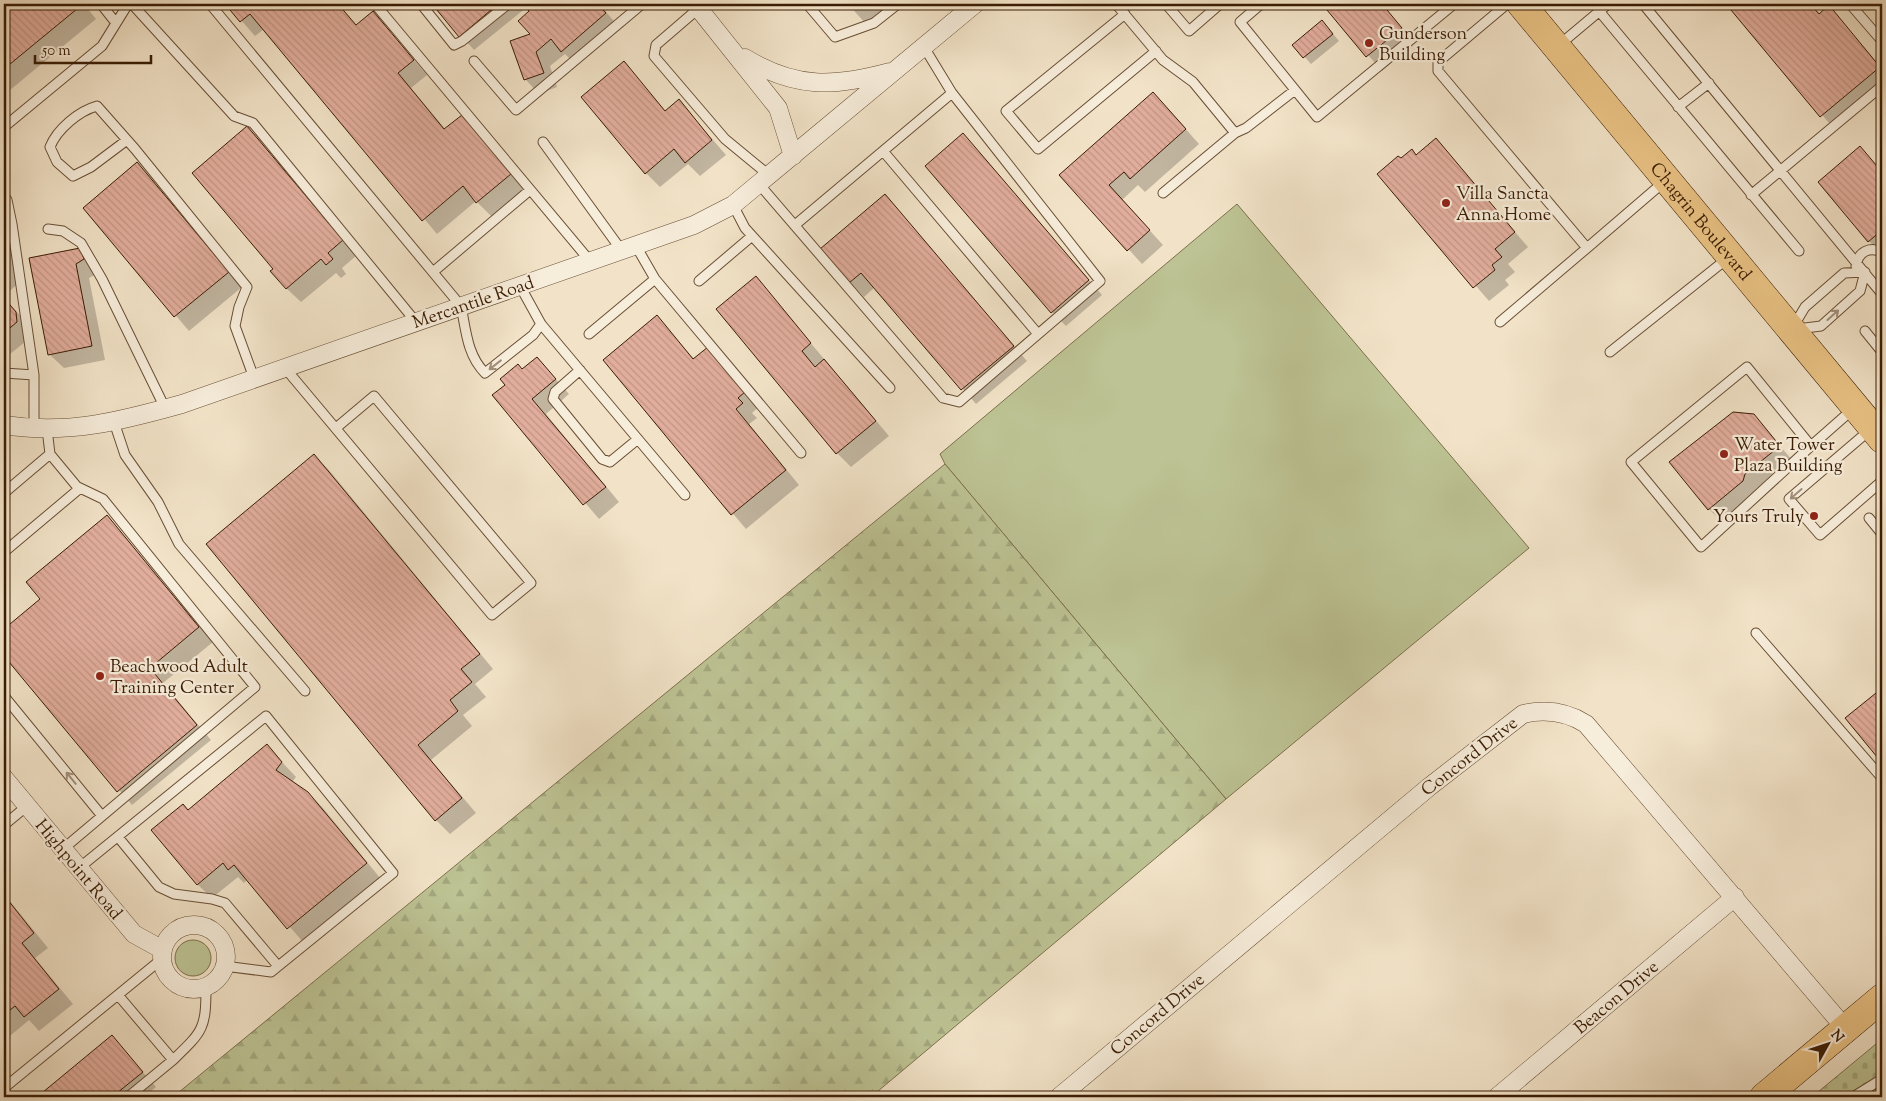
<svg xmlns="http://www.w3.org/2000/svg" width="1886" height="1101" font-family="'Sorts Mill Goudy',serif">
<defs>
<pattern id="forest-firs" width="22" height="20" patternUnits="userSpaceOnUse" patternTransform="scale(1.25)"><rect width="22" height="20" fill="#bdc394"/><path d="M5 1l3.5 6h-7zM16 11l3.5 6h-7z" fill="#a3a77e"/></pattern>
<pattern id="cemetery-stones" width="16" height="16" patternUnits="userSpaceOnUse" patternTransform="scale(1.25)"><rect width="16" height="16" fill="#bdc394"/><path d="M2 7V4a2 2 0 0 1 4 0v3zM10 15v-3a2 2 0 0 1 4 0v3z" fill="#a3a77e"/></pattern>
<pattern id="building-back-hatch" width="6" height="6" patternUnits="userSpaceOnUse" patternTransform="scale(1.25)"><rect width="6" height="6" fill="#e1ad9c"/><path d="M-1 5l2 2M0 0l6 6M5-1l2 2" fill="none" stroke="#c29485"/></pattern>
</defs>
<rect width="100%" height="100%" fill="#f2e3c8"/>
<filter id="stains"><feTurbulence type="fractalNoise" baseFrequency=".004" numOctaves="4"/><feColorMatrix values="0 0 0 0 .2 0 0 0 0 .09 0 0 0 0 .02 0 0 0 .5 -.17"/></filter>
<radialGradient id="worn" r=".72"><stop offset=".6" stop-color="#630" stop-opacity="0"/><stop offset="1" stop-color="#630" stop-opacity=".3"/></radialGradient>
<path fill="#bdc394" stroke="#7c704c" d="M 1237,204 L 1529,548 L 1226,799 L 945,464 L 940,454 Z
M175 958a18 18 0 1 1 36 0a18 18 0 1 1-36 0Z"/>
<path fill="url(#forest-firs)" stroke="#7c704c" d="M 945,464 L 1226,799 L 871,1097 L 173,1097 Z"/>
<path fill="url(#cemetery-stones)" stroke="#7c704c" d="M 1882,1039 L 1882,1097 L 1812,1097 Z"/>
<path fill="#0003" d="M 4,4 L 84,4 L 96,19 L 4,95 Z
M 227,4 L 339,4 L 357,26 L 373,13 L 427,75 L 411,88 L 446,130 L 462,117 L 524,189 L 492,217 L 476,201 L 437,234 L 264,29 L 255,36 Z
M 433,4 L 599,4 L 620,28 L 576,65 L 565,54 L 550,66 L 557,87 L 539,94 L 525,79 L 532,35 L 531,12 L 527,7 L 474,50 Z
M 848,4 L 891,4 L 866,24 Z
M 1324,4 L 1382,4 L 1415,43 L 1382,71 Z
M 1728,4 L 1811,4 L 1820,14 L 1829,7 L 1882,68 L 1882,91 L 1835,130 Z
M 1329,29 L 1339,41 L 1311,64 L 1294,45 Z
M 624,63 L 666,112 L 679,101 L 726,155 L 700,176 L 688,164 L 660,187 L 646,173 Z
M 1167,108 L 1199,144 L 1145,192 L 1138,185 L 1122,200 L 1163,245 L 1142,264 L 1061,175 Z
M 247,128 L 357,255 L 342,268 L 346,274 L 341,278 L 336,273 L 301,302 L 286,288 Z
M 963,135 L 1102,295 L 1066,326 L 1052,312 Z
M 1436,140 L 1528,247 L 1508,264 L 1515,272 L 1505,280 L 1509,285 L 1489,301 L 1379,174 L 1401,160 L 1417,156 Z
M 1860,148 L 1882,172 L 1882,254 L 1869,241 Z
M 137,164 L 242,287 L 189,331 L 84,208 Z
M 885,196 L 1027,361 L 976,404 L 875,287 L 864,297 L 850,282 Z
M 4,218 L 15,231 L 6,239 L 14,249 L 21,281 L 4,296 Z
M 80,249 L 98,273 L 89,278 L 105,360 L 64,368 L 49,354 Z
M 756,278 L 889,436 L 851,467 L 837,453 Z
M 4,297 L 30,327 L 31,337 L 4,359 Z
M 657,317 L 695,360 L 722,363 L 759,407 L 752,413 L 757,418 L 749,424 L 799,485 L 746,529 L 604,361 Z
M 537,358 L 569,394 L 546,414 L 619,502 L 599,519 L 494,396 Z
M 1753,415 L 1793,461 L 1723,523 L 1709,509 Z
M 314,456 L 329,470 L 493,669 L 475,684 L 486,697 L 463,715 L 472,726 L 431,760 L 476,813 L 450,834 L 436,820 Z
M 107,517 L 213,642 L 163,683 L 211,740 L 132,805 L 4,654 L 4,631 L 42,599 Z
M 1881,690 L 1882,691 L 1882,761 L 1847,718 Z
M 267,746 L 296,777 L 292,782 L 308,793 L 323,808 L 380,878 L 303,942 L 248,879 L 244,883 L 238,877 L 212,898 L 197,884 L 188,811 Z
M 4,894 L 48,948 L 35,958 L 73,1004 L 39,1031 L 29,1020 L 4,1041 Z
M 112,1037 L 156,1087 L 144,1097 L 39,1097 Z"/>
<path fill="url(#building-back-hatch)" stroke="#3a1c03" d="M 4,4 L 83,4 L 4,69 Z
M 225,4 L 338,4 L 356,25 L 373,11 L 414,60 L 398,73 L 444,129 L 462,115 L 511,174 L 476,203 L 463,186 L 422,221 L 250,14 L 240,22 Z
M 432,4 L 498,4 L 459,37 Z
M 526,4 L 598,4 L 606,13 L 561,52 L 551,39 L 536,52 L 544,73 L 524,80 L 510,41 L 530,34 L 518,21 L 529,11 L 524,5 Z
M 846,4 L 859,4 L 851,10 Z
M 1322,4 L 1382,4 L 1402,28 L 1366,57 Z
M 1726,4 L 1810,4 L 1819,14 L 1829,5 L 1880,67 L 1820,117 Z
M 1322,20 L 1333,34 L 1303,58 L 1292,45 Z
M 624,61 L 665,111 L 679,99 L 712,140 L 685,163 L 674,149 L 645,174 L 581,97 Z
M 1153,92 L 1186,129 L 1130,179 L 1124,172 L 1109,185 L 1150,230 L 1127,251 L 1059,175 Z
M 247,126 L 343,240 L 328,253 L 333,259 L 326,265 L 321,259 L 286,289 L 270,271 L 273,269 L 192,173 Z
M 963,133 L 1089,280 L 1051,313 L 925,166 Z
M 1436,138 L 1515,232 L 1495,249 L 1502,257 L 1492,265 L 1495,270 L 1473,288 L 1377,174 L 1398,156 L 1401,158 L 1412,149 L 1416,155 Z
M 1860,146 L 1882,172 L 1882,230 L 1868,242 L 1818,182 Z
M 137,162 L 229,272 L 174,317 L 83,208 Z
M 885,194 L 1014,346 L 961,390 L 861,273 L 849,283 L 820,249 Z
M 80,248 L 84,259 L 76,264 L 92,346 L 48,355 L 29,258 Z
M 756,276 L 811,343 L 802,351 L 815,367 L 824,359 L 876,421 L 836,454 L 716,309 Z
M 4,298 L 16,312 L 17,322 L 4,333 Z
M 657,315 L 693,359 L 708,347 L 745,392 L 738,398 L 743,403 L 736,409 L 786,470 L 731,515 L 603,360 Z
M 537,357 L 556,379 L 532,399 L 606,487 L 583,505 L 492,395 L 505,385 L 500,379 L 518,364 L 522,369 Z
M 1733,412 L 1754,414 L 1780,446 L 1745,474 L 1743,481 L 1708,510 L 1669,462 Z
M 314,454 L 480,654 L 461,669 L 472,682 L 450,700 L 458,711 L 418,745 L 462,798 L 435,821 L 206,544 Z
M 107,515 L 199,627 L 150,668 L 197,725 L 117,792 L 4,656 L 4,629 L 40,599 L 26,582 Z
M 1881,689 L 1882,690 L 1882,763 L 1845,718 Z
M 267,744 L 282,762 L 276,770 L 308,792 L 367,863 L 287,929 L 234,865 L 228,870 L 223,863 L 197,885 L 151,830 L 183,804 L 188,810 Z
M 4,895 L 34,933 L 22,943 L 59,989 L 24,1017 L 15,1006 L 4,1015 Z
M 112,1035 L 143,1072 L 112,1097 L 37,1097 Z"/>
<g fill="none" stroke-linecap="round" stroke-linejoin="round">
<defs>
<path id="service" d="M 101,4 L 116,23
M 132,4 L 234,116 L 253,123 L 416,322
M 210,4 L 461,306 C 466,330 467,355 485,373 L 533,335 L 541,324 L 520,286
M 375,4 L 590,261
M 421,4 L 454,45 L 462,41 L 508,4
M 807,4 L 835,37 L 874,23 L 898,4
M 1116,4 L 1163,60 L 1193,82 L 1235,133
M 1166,4 L 1189,31 L 1220,4
M 1261,4 L 1240,22 L 1317,117 L 1454,4
M 1507,4 L 1438,62 L 1438,71 L 1587,248 L 1665,181
M 1643,4 L 1882,294
M 1850,4 L 1882,41
M 699,8 L 656,45 L 654,56 L 725,139 L 770,176
M 1599,11 L 1799,251
M 1125,14 L 1006,111 L 1038,149 L 1156,51
M 1558,46 L 1608,4
M 474,61 L 516,110 L 642,4
M 1678,107 L 1709,83
M 4,127 L 102,46 L 128,4
M 127,140 L 91,167 L 73,176 L 57,162 L 50,147 C 57,129 79,111 97,106 L 135,149 L 247,287 L 239,307 L 235,326 L 254,378
M 543,142 L 622,251
M 883,151 L 1038,334
M 759,184 L 943,398 L 959,402 L 1100,281 L 952,93
M 1163,193 L 1235,133 L 1246,128 L 1295,90
M 1751,195 L 1882,86
M 4,196 L 7,200 L 12,224 L 34,375
M 733,205 L 745,228 L 890,388
M 795,225 L 952,93 L 924,47
M 48,229 L 63,231 L 81,243 L 102,279 L 165,408
M 636,246 L 655,279 L 801,453
M 1856,266 C 1858,252 1869,246 1882,252
M 433,272 L 530,190
M 699,281 L 752,236
M 1500,322 L 1587,248
M 541,324 L 685,495
M 1793,327 L 1805,307 L 1844,273 L 1865,272
M 1797,329 L 1821,326 L 1860,291 L 1865,272
M 1865,331 L 1882,352
M 589,334 L 655,279
M 1610,352 L 1728,258
M 285,368 L 492,615 L 531,583 L 374,396 L 336,428
M 580,370 L 555,392 L 553,399 L 602,459 L 610,462 L 638,439
M 4,373 L 34,375 L 34,429
M 114,422 L 125,455 L 158,502 L 179,544 L 305,691
M 1871,429 L 1789,499 L 1820,535 L 1882,481
M 1811,446 L 1701,547 L 1631,462 L 1747,367 L 1811,446 L 1853,409
M 4,493 L 50,454
M 1869,518 L 1882,534
M 4,552 L 79,489 L 50,454 L 47,429
M 1756,633 L 1882,778
M 4,696 L 102,816
M 4,825 L 27,806
M 118,837 L 159,887 L 174,894 L 212,899 L 225,903 L 278,966
M 63,849 L 255,687 L 103,499 L 78,487
M 79,868 L 266,716 L 393,873 L 271,972 L 224,966
M 118,995 L 173,1060 L 128,1097
M 173,1060 C 203,1031 206,1029 206,987
M 4,1088 L 163,958
M 1853,1097 L 1882,1079"/>
<path id="minor" d="M 695,4 L 778,108 L 793,156
M 745,58 C 796,89 834,87 890,72
M 4,425 C 68,435 121,421 182,404 L 694,225 L 733,205 L 975,4
M 4,778 L 134,934 L 163,950
M162 957a32 32 0 1 1 64 0a32 32 0 1 1-64 0Z
M 1059,1097 L 1429,787 L 1523,714 C 1545,709 1567,712 1586,724 L 1845,1028
M 1497,1097 L 1735,897"/>
<g id="primary">
<path id="s1" d="M 1521,4 L 1882,439"/>
<path d="M 1764,1097 L 1882,998"/>
</g>
</defs>
<use href="#service" stroke="#684e34" stroke-width="11"/>
<use href="#minor" stroke="#684e34" stroke-width="19"/>
<use href="#primary" stroke="#3a1c03" stroke-width="29"/>
<use href="#service" stroke="#f7eddb" stroke-width="9"/>
<use href="#minor" stroke="#f7eddb" stroke-width="18"/>
<use href="#primary" stroke="#e9c284" stroke-width="28"/>
</g>
<defs><path id="oneway-shaft" d="M-6 0H5M1.5-3L5.5 0L1.5 3" fill="none" stroke-width="1.6" stroke-linecap="round" stroke-linejoin="round" transform="scale(1.25)"/></defs>
<g stroke="#a28f7a">
<use href="#oneway-shaft" transform="translate(1833 315) rotate(-42)"/>
<use href="#oneway-shaft" transform="translate(495 365) rotate(142)"/>
<use href="#oneway-shaft" transform="translate(1796 494) rotate(139)"/>
<use href="#oneway-shaft" transform="translate(71 778) rotate(-129)"/>
</g>
<g fill="#8f2418" stroke="#f7eddb" stroke-width="2">
<circle cx="1369" cy="43" r="5"/>
<circle cx="1446" cy="203" r="5"/>
<circle cx="1724" cy="454" r="5"/>
<circle cx="1814" cy="516" r="5"/>
<circle cx="100" cy="676" r="5"/>
</g>
<g text-anchor="middle" stroke-width="4.5" stroke-linejoin="round" paint-order="stroke">
<g font-size="18" fill="#3a1c03" stroke="#f7eddb" text-anchor="start">
<text x="1379" y="39">Gunderson<tspan x="1379" dy="21">Building</tspan></text>
<text x="1456" y="199">Villa Sancta<tspan x="1456" dy="21">Anna Home</tspan></text>
<text x="1734" y="450">Water Tower<tspan x="1734" dy="21">Plaza Building</tspan></text>
<text x="1804" y="522" text-anchor="end">Yours Truly</text>
<text x="110" y="672">Beachwood Adult<tspan x="110" dy="21">Training Center</tspan></text>
</g>
<g font-size="18" fill="#3a1c03" stroke="#f7eddb">
<text dy="6" stroke="none"><textPath href="#s1" startOffset="282">Chagrin Boulevard</textPath></text>
<text transform="translate(473 302) rotate(-19)" y="6">Mercantile Road</text>
<text transform="translate(1469 756) rotate(-38)" y="6">Concord Drive</text>
<text transform="translate(79 869) rotate(50)" y="6">Highpoint Road</text>
<text transform="translate(1616 997) rotate(-40)" y="6">Beacon Drive</text>
<text transform="translate(1157 1014) rotate(-40)" y="6">Concord Drive</text>
</g>
</g>
<rect width="1886" height="1101" fill="none" stroke="#f2e3c8" stroke-width="20"/>
<rect x="5" y="5" width="1876" height="1091" fill="none" stroke="#3a1c03" stroke-width="2.5"/>
<rect x="10" y="10" width="1866" height="1081" fill="none" stroke="#3a1c03"/>
<g transform="translate(1828 1044) rotate(50)" stroke="#f7eddb" stroke-width="4" paint-order="stroke">
<path d="M0-4L9 19L0 12L-9 19Z" fill="#3a1c03"/>
<text y="-8" font-size="14" font-weight="bold" text-anchor="middle" fill="#3a1c03">N</text>
</g>
<path d="M35 55v8h116v-8" fill="none" stroke="#3a1c03" stroke-width="2.5"/>
<text x="42" y="55" font-size="15" fill="#3a1c03" stroke="#f7eddb" stroke-width="4" paint-order="stroke">50 m</text>
<rect width="100%" height="100%" filter="url(#stains)"/>
<rect width="100%" height="100%" fill="url(#worn)"/>
</svg>
